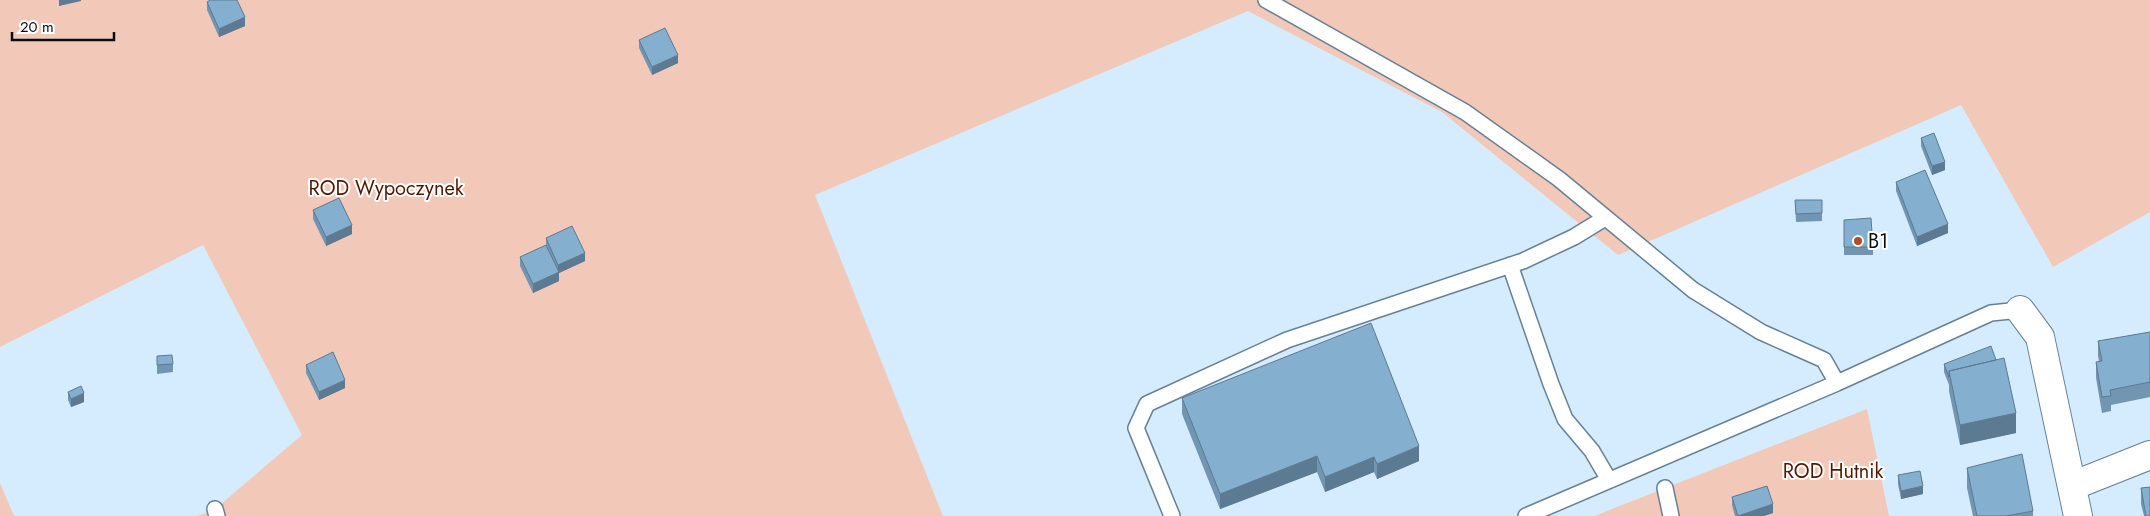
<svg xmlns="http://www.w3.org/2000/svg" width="2150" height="516" font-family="Jost,sans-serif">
<rect width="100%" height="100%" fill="#d5ecfe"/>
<path fill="#f2c8b8" d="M 0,0 L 2150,0 L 2150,212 L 2053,267 L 1961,105 L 1618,255 L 1442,112 L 1248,11 L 815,195 L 943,516 L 198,516 L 215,509 L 302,435 L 203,245 L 0,347 Z
M 1867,409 L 1889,516 L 1595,516 L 1612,509 Z
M 0,483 L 14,516 L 0,516 Z"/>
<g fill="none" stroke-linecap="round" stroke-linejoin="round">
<defs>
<path id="service" d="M 1266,0 L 1465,112 L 1559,179 L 1693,290 L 1761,332 L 1824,360 L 1837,383
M 1510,265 L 1551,384 L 1565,419 L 1592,451 L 1609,480
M 1665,488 L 1671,516
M 215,509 L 217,516
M 1172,516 L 1136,428 L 1147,404 L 1287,340 L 1523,261 L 1574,237 L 1605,218
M 1526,516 L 1837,383 L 1991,313 L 2020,310"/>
<path id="minor" d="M 2020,310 L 2040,337 L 2078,516
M 2072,486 L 2150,455"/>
</defs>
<use href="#service" stroke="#668196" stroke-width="18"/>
<use href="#minor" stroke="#668196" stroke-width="30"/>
<use href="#service" stroke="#fff" stroke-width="15"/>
<use href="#minor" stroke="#fff" stroke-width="28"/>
</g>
<path fill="#7296b2" d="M 207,2 L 245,26 L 219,37 L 207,10 Z
M 639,40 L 678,63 L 652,75 L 639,48 Z
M 1921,138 L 1945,170 L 1932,175 L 1921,146 Z
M 1896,182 L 1948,233 L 1917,246 L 1896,191 Z
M 1795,200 L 1822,200 L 1822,221 L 1796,222 Z
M 313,210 L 352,234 L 326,246 L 313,219 Z
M 1844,220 L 1873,247 L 1873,255 L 1844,255 Z
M 546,238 L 585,261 L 559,273 L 559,281 L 533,293 L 520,266 L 520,257 L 546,246 Z
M 2150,332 L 2150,397 L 2111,405 L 2111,411 L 2102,413 L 2096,378 L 2096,362 L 2099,362 L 2098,356 L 2098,341 Z
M 157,356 L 173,364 L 173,372 L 157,374 Z
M 1944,364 L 2016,433 L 1960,445 L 1949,391 L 1949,385 L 1944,372 Z
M 306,365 L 345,388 L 319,400 L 306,373 Z
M 68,392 L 84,402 L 71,407 L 68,400 Z
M 1182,398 L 1419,461 L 1377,479 L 1374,472 L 1325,492 L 1317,472 L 1220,509 L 1182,414 Z
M 1967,468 L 2033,511 L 2033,516 L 1973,516 L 1967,488 Z
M 1898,475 L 1923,494 L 1901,499 L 1898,484 Z
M 2141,488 L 2150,516 L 2144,516 L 2141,504 Z
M 1732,497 L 1773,513 L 1764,516 L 1735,516 L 1732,505 Z"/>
<path fill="#5c7a91" d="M 59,0 L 81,0 L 81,1 L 59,6 Z
M 245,17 L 245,26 L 219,37 L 219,29 Z
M 678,55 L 678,63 L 652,75 L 652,67 Z
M 1945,162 L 1945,170 L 1932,175 L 1932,166 Z
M 1948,224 L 1948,233 L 1917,246 L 1917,237 Z
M 352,225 L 352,234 L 326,246 L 326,237 Z
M 585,253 L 585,261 L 559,273 L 559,281 L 533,293 L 533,284 L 558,273 L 558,265 Z
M 345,380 L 345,388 L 319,400 L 319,392 Z
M 84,393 L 84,402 L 71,407 L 71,399 Z
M 2016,413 L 2016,433 L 1960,445 L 1960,425 Z
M 1419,446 L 1419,461 L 1377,479 L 1377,464 Z
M 1317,456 L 1317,472 L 1220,509 L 1220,494 Z
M 1374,457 L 1374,472 L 1325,492 L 1325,477 Z
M 1923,486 L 1923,494 L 1901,499 L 1901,491 Z
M 1773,504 L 1773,513 L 1764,516 L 1738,516 Z"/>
<path fill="#84afcf" stroke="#5c7a91" d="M 210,0 L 237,0 L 245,17 L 219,29 L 207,2 Z
M 665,28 L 678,55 L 652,67 L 639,40 Z
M 1934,133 L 1945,162 L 1932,166 L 1921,138 Z
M 1925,170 L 1948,224 L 1917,237 L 1896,182 Z
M 339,198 L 352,225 L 326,237 L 313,210 Z
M 1795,200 L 1822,200 L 1822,213 L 1796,214 Z
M 1871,218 L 1873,247 L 1844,247 L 1844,220 Z
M 572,226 L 585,253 L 558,265 L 546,238 Z
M 546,245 L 559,272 L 533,284 L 520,257 Z
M 1371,323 L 1419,446 L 1377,464 L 1374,457 L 1325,477 L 1317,456 L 1220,494 L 1182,398 Z
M 2150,332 L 2150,382 L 2110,390 L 2111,396 L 2102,397 L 2096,362 L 2102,361 L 2098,341 Z
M 1991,346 L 1996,360 L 1949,371 L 1949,377 L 1944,364 Z
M 333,352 L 345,380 L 319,392 L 306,365 Z
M 172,355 L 173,364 L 157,365 L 157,356 Z
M 2004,358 L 2016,413 L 1960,425 L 1949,371 Z
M 81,386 L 84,393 L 71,399 L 68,392 Z
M 2022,454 L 2033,511 L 2006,516 L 1977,516 L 1967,468 Z
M 1920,471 L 1923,486 L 1901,491 L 1898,475 Z
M 1767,486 L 1773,504 L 1738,516 L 1732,497 Z
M 2150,487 L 2150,516 L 2146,516 L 2141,488 Z"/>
<circle fill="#b34e21" stroke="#fff" stroke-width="2" cx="1858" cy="241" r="5"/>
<g text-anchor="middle" stroke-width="4" stroke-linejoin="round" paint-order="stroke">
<g font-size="20" fill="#531700" stroke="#fff">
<text x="386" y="195">ROD Wypoczynek</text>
<text x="1833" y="478">ROD Hutnik</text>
</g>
<g font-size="20" fill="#060f17" stroke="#fff" text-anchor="start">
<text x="1868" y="248">B1</text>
</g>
</g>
<path d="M12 32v8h102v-8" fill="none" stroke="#060f17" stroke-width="2.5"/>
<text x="20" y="32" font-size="15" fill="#060f17" stroke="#ffffff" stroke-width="4" paint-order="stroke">20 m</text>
</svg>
